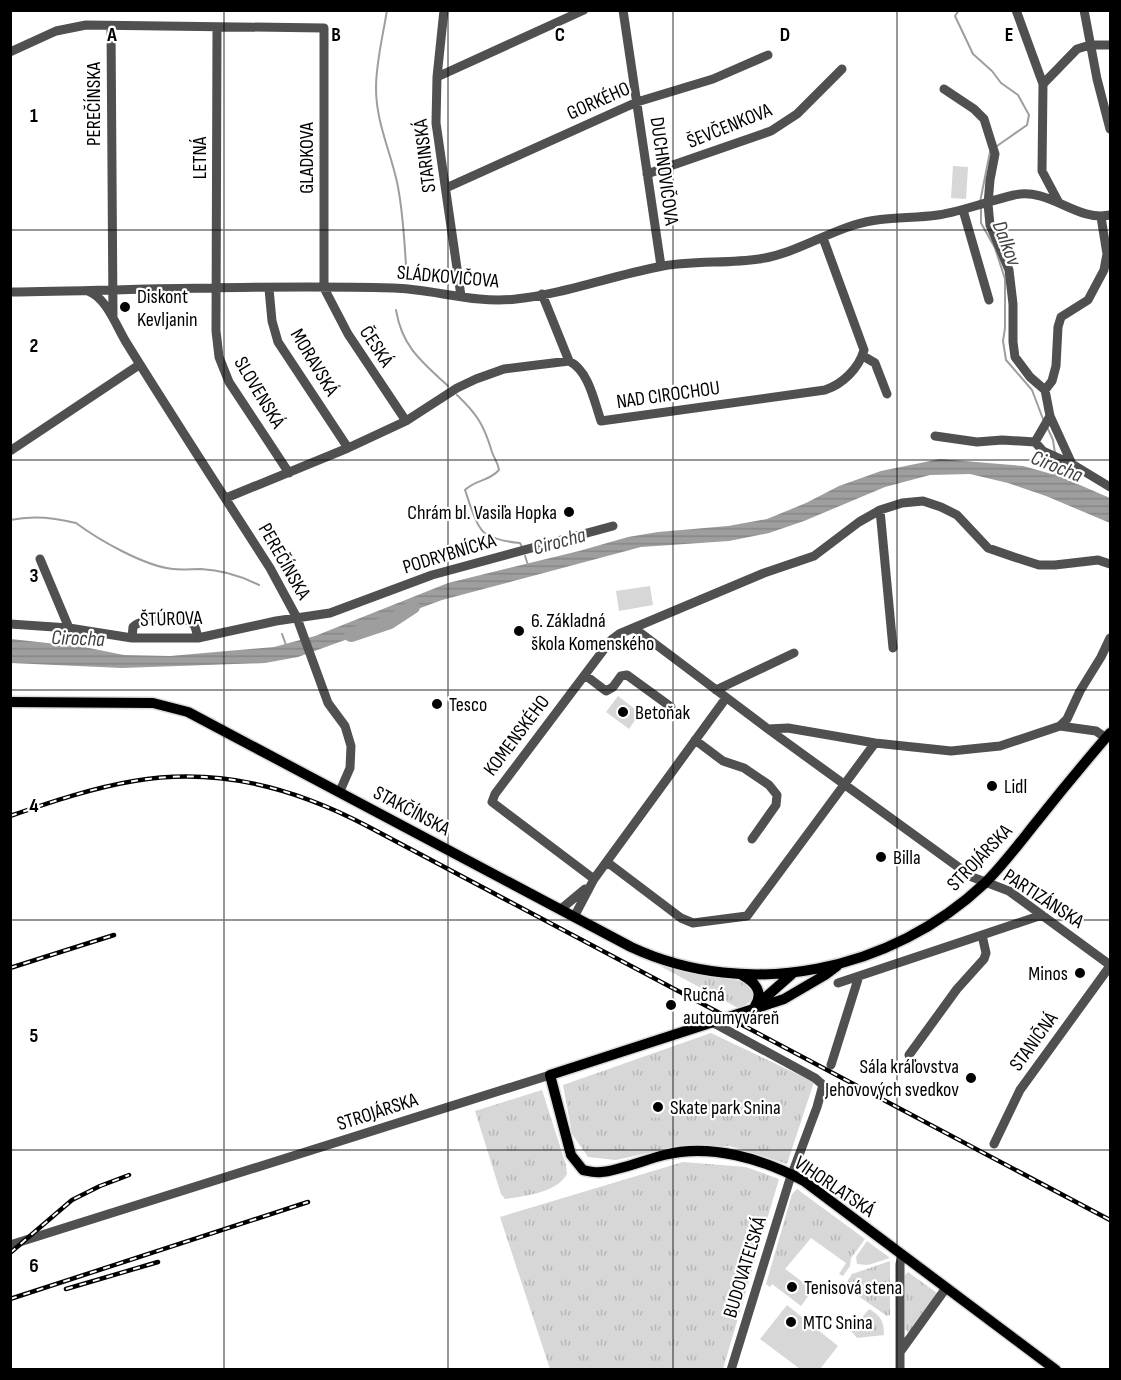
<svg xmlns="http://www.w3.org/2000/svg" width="1121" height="1380" font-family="'Sofia Sans Condensed',sans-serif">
<defs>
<pattern id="grass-tufts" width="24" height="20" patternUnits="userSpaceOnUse" patternTransform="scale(1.5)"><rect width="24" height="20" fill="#d7d7d7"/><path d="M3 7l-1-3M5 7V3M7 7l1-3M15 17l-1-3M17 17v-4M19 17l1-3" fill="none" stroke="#b7b7b7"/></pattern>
<pattern id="water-rules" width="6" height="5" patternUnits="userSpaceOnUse" patternTransform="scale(1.5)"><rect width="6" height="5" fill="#9e9e9e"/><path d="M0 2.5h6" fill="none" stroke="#868686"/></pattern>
</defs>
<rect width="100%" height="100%" fill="#fff"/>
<path fill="url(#grass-tufts)" d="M 660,966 L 745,982 L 752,989 L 752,1000 L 740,1009 Z
M 711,1033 L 814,1082 L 787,1164 L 730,1146 L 671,1148 L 616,1160 L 588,1157 L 572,1134 L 563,1085 Z
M 542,1090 L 566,1165 L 567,1174 C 557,1193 524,1196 505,1199 L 501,1194 L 475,1111 Z
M 683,1162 L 746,1167 L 779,1179 L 723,1369 L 550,1369 L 500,1217 Z
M 797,1189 L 865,1239 L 851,1258 L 850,1266 L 843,1276 L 839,1274 L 846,1263 L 811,1238 L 770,1287 L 766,1284 L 792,1194 Z
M 867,1241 L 890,1258 L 868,1265 L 857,1264 L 856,1257 Z
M 890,1261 L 890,1315 L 887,1316 L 848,1289 L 848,1280 L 852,1274 Z
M 908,1272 L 937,1293 L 912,1331 L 908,1333 L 905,1329 L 905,1275 Z
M 869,1309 C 881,1316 884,1321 884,1335 L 857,1338 L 851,1331 Z"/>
<path fill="#d7d7d7" d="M 953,166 L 968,167 L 966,199 L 951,198 Z
M 650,586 L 653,605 L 619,611 L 616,591 Z
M 618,696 L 640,713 L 629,729 L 606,712 Z
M 640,1096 L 676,1097 L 675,1117 L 640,1118 Z
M 784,1268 L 813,1290 L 801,1306 L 772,1284 Z
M 787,1305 L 838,1346 L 820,1369 L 800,1369 L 760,1339 Z"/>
<path fill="url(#water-rules)" d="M 940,459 L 1023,466 L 1059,476 L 1110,498 L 1110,523 L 1046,496 L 1008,483 L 970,474 L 930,475 L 885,487 L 804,521 L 769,533 L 729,541 L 641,547 L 442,600 L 383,622 L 345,640 L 298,657 L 265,663 L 122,668 L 11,663 L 11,639 L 84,647 L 124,655 L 170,656 L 274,647 L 315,636 L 448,583 L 579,551 L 628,537 L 658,532 L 728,526 L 767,519 L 806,503 L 839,486 L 881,471 Z"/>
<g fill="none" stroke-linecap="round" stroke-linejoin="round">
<path stroke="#9e9e9e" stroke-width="2" d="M 387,10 C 383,36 376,62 376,88 C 376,122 390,150 397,182 C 403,210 404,237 406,265
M 959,10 L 955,16 L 973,54 L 992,71 L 1001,83 L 1018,95 L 1029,115 L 1027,125 L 997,146
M 980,202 L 990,152
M 981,208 L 981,223 L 995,248 L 1005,279 L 1005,328 L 1003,341 L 1006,360 L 1032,390 L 1043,419
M 396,310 C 402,347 422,362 448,386
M 457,395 C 477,414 484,425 492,452 C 494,458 498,463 499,470 C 488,482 477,479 465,490 C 469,501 476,528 486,534 C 494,539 510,542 520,543 L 522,547
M 1047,427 L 1053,440 L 1055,453
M 1055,476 L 1056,461
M 10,520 C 33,515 53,517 76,523 C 99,540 144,566 173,569 C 182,570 191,569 201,569 C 222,570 241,576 259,585
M 525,556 L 528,565
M 282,634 L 286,645"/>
<path stroke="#9e9e9e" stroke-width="14" d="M 351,635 L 390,622 L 413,607"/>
<defs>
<path id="major" d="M 10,702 L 153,703 L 188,712 L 631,947 C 749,1002 892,971 985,883 C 1004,864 1021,841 1038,820 C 1061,791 1085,762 1110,733
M 837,966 L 825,975 L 784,999 L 550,1075 L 571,1155 L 583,1170 C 588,1171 595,1173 601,1172 C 618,1171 647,1159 664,1155 C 711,1143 763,1159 804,1181 L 1056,1370
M 742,975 C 755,982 764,992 755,1006
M 758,1004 L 792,974"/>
</defs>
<use href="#major" stroke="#dbdbdb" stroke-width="13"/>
<path stroke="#505050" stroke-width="9" d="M 444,10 L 437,77 L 436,123 L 461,296
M 623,10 L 661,266
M 1016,10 L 1043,84
M 1084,10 L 1097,79 L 1110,129
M 111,26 L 113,316
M 217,27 L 216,331 L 219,357 L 229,382 L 289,473
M 10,52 L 56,31 L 86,25 L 324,28 L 324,288 L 348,334 L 406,421
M 437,77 L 584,10
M 944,89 L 974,109 L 984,119 L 995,154 L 990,180 L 988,204 L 990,225 L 1009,270 L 1013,304 L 1013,342 L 1015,357 L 1030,377 L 1045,390 L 1050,416 L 1072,464 L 1110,487
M 647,174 L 771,131 L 797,114 L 842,69
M 446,188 L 637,102 L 713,79 L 768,55
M 1058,201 L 1042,171 L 1043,84 L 1077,49 L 1090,45 L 1110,45
M 963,210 L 989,300
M 269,289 L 272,321 L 278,342 L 348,448
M 88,291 C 107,298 116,326 126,342 C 173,418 222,493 270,568 L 297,618 L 328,703 L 345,726 L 351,746 L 350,768 L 340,791
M 10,292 C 138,290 266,285 393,288 C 434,289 474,304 516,299 C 564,294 611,276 658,267 C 691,260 726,264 759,259 C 793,254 822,235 854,225 C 882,216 910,219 938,215 C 964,211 988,201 1014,195 C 1050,187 1076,222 1110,215
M 542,294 L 569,361
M 863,356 L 875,363 L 887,394
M 1045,390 L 1052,381 L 1056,366 L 1058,327 L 1061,317 L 1088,300 L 1104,270 L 1107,254 L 1101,217
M 935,436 L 977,442 L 1002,440 L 1035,442 L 1043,451 L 1072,464
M 1035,442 L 1050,416
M 10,451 L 139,365
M 226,498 L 348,448 L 406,421 L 457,388 L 476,379 L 504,369 L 569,361 C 589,371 594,401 601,421 L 825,390 C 843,384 859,368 864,350 L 823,238
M 880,510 L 893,648
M 40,559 L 69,628
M 10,624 L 69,628 L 132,638 L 198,638 L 276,621 L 330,613 L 432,575 L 613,526
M 634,628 L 768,729 L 972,877 L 1009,891 L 1110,965
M 132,638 L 133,627 C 141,618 178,615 189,621 C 196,624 196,631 198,638
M 585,675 L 606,691 L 613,687 L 621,676 L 627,675 L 671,707
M 716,690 L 794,653
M 1060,726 L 1067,719 L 1080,691 L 1101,657 L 1110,638
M 768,729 L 788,728 L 875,743 L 951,751 L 1000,746 L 1060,726 L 1096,731 L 1106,738
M 695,740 L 723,761 L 744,768 L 769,785 L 777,795 L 776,805 L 752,839
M 607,862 L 681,918 L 693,923 L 747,916 L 875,743
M 594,879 L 492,802 L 495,794 L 611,640 L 619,634 L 764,573 L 814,556 L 859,522 L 880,510 L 902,503 L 923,501 L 941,507 L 957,515 L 988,548 L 1014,557 L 1039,565 L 1055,565 L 1098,560 L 1110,564
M 561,909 L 585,889
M 574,917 L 594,879 L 726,698
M 838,983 L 1042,915
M 712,1022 L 815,1078 L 823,1085 L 817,1107 L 789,1182 L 731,1370
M 909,1055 L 957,989 L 984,959 L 986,953 L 982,935
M 831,1065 L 859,976
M 994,1144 L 1020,1090 L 1110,966
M 10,1245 L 550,1075
M 900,1352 L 946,1288
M 900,1370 L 900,1264 L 902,1256"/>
<use href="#major" stroke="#000" stroke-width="10"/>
<defs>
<path id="rail" d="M 10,816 C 51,802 92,788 134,781 C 217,767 293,787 367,826 L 1110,1220
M 10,968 L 114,935
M 10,1253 L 72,1200 L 100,1186 L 129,1175
M 66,1289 L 158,1262
M 10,1299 L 308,1202"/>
</defs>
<use href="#rail" stroke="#000" stroke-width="4.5"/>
<use href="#rail" stroke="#fff" stroke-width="2" stroke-dasharray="7" stroke-linecap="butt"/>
</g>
<path fill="none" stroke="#000" stroke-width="1.5" stroke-opacity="0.55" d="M 224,10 L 224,1370M 448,10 L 448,1370M 673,10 L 673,1370M 897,10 L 897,1370M 10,230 L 1110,230M 10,460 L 1110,460M 10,690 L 1110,690M 10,920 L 1110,920M 10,1150 L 1110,1150"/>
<g fill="#000" stroke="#fff" stroke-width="2">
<circle cx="125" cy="307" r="6"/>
<circle cx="569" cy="512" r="6"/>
<circle cx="519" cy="631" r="6"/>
<circle cx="437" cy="704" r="6"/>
<circle cx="623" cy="712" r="6"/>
<circle cx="992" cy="786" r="6"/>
<circle cx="881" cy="857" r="6"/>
<circle cx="1080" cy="973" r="6"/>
<circle cx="671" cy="1005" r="6"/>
<circle cx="971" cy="1078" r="6"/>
<circle cx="658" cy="1107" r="6"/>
<circle cx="792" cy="1287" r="6"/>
<circle cx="791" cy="1322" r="6"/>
</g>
<g text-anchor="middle" stroke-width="4.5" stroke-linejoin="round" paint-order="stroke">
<g font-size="20" fill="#000" stroke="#fff">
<text transform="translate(598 100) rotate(-24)" y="7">GORKÉHO</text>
<text transform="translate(93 104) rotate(-90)" y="7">PEREČÍNSKA</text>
<text transform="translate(729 125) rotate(-22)" y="7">ŠEVČENKOVA</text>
<text transform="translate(424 156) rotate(-97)" y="7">STARINSKÁ</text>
<text transform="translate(199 158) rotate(-90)" y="7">LETNÁ</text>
<text transform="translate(306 158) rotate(-90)" y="7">GLADKOVA</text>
<text transform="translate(665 171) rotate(82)" y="7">DUCHNOVIČOVA</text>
<text transform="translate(448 276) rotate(5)" y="7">SLÁDKOVIČOVA</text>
<text transform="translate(377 346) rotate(57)" y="7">ČESKÁ</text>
<text transform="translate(315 362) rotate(59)" y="7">MORAVSKÁ</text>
<text transform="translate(260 392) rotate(59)" y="7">SLOVENSKÁ</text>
<text transform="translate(668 394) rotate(-8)" y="7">NAD CIROCHOU</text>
<text transform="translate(449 553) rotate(-17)" y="7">PODRYBNÍCKA</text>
<text transform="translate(285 561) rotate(60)" y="7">PEREČÍNSKA</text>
<text transform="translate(171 618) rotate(-2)" y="7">ŠTÚROVA</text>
<text transform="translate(516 735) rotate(-53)" y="7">KOMENSKÉHO</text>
<text transform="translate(412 810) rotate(28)" y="7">STAKČÍNSKA</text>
<text transform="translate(979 857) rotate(-46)" y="7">STROJÁRSKA</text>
<text transform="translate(1044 898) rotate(33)" y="7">PARTIZÁNSKA</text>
<text transform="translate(1033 1041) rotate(-54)" y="7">STANIČNÁ</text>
<text transform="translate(377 1111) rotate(-18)" y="7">STROJÁRSKA</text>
<text transform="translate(835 1186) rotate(34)" y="7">VIHORLATSKÁ</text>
<text transform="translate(744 1267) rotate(-73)" y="7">BUDOVATEĽSKÁ</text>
</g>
<g font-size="20" fill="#000" stroke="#fff" text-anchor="start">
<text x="137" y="303">Diskont<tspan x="137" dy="23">Kevljanin</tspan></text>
<text x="557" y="519" text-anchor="end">Chrám bl. Vasiľa Hopka</text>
<text x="531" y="627">6. Základná<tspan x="531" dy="23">škola Komenského</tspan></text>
<text x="449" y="711">Tesco</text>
<text x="635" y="719">Betoňak</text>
<text x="1004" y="793">Lidl</text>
<text x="893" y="864">Billa</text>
<text x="1068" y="980" text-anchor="end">Minos</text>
<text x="683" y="1001">Ručná<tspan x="683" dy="23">autoumyváreň</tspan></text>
<text x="959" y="1073" text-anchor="end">Sála kráľovstva<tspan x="959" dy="23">Jehovových svedkov</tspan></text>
<text x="670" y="1114">Skate park Snina</text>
<text x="804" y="1294">Tenisová stena</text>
<text x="803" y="1329">MTC Snina</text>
</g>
<g font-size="21" font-style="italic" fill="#3f3f3f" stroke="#fff">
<text transform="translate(1007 243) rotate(69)" y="7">Dalkov</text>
<text transform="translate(1057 466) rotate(22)" y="7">Cirocha</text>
<text transform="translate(559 541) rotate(-15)" y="7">Cirocha</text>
<text transform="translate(78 638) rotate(2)" y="7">Cirocha</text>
</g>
</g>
<g font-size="20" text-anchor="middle" font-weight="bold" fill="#000" stroke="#fff" stroke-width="4.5" stroke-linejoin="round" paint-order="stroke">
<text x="112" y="41">A</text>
<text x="336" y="41">B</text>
<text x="560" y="41">C</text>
<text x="785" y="41">D</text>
<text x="1009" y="41">E</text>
<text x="34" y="122">1</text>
<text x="34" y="352">2</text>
<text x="34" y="582">3</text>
<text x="34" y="812">4</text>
<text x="34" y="1042">5</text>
<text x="34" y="1272">6</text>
</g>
<rect width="1121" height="1380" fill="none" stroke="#000000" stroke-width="24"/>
</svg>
